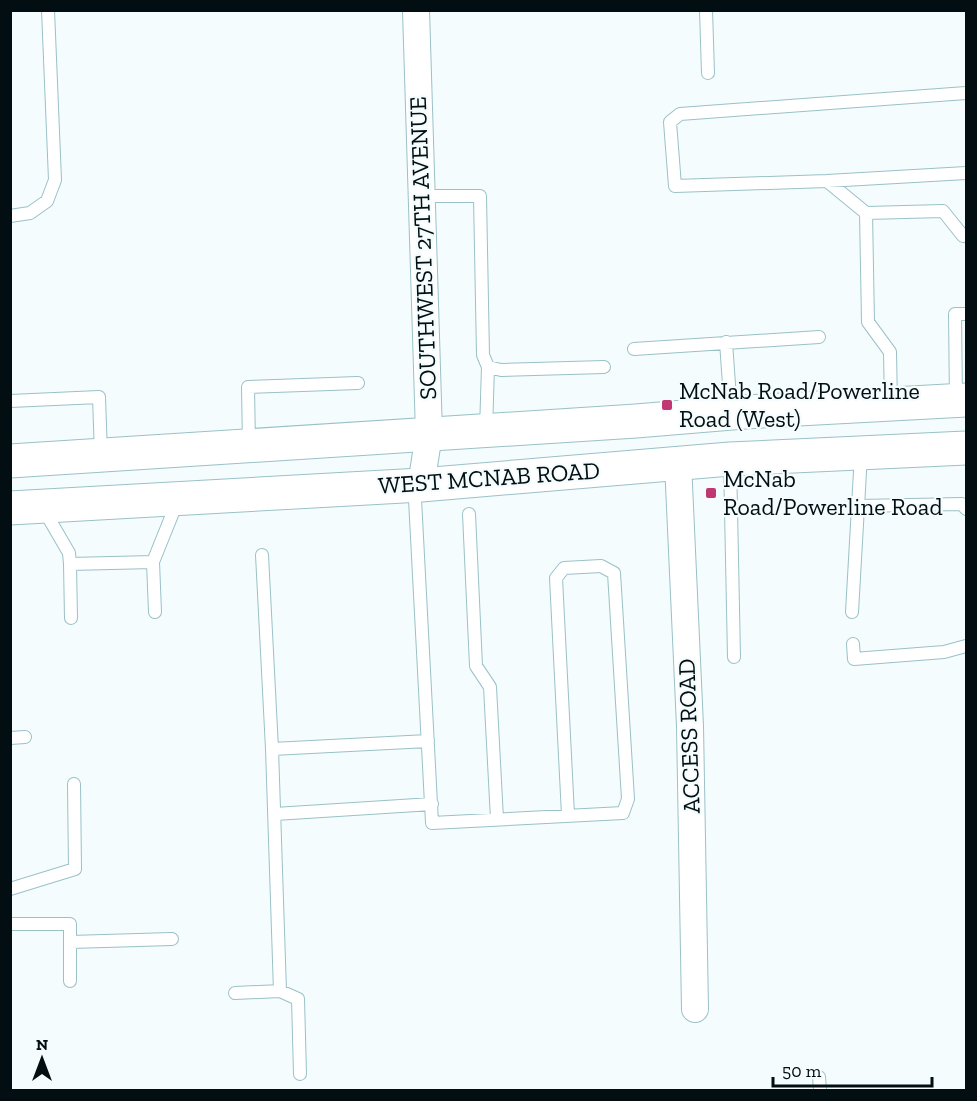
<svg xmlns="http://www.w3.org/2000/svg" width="977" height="1101" font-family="'Zilla Slab',serif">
<rect width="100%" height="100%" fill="#f4fcfd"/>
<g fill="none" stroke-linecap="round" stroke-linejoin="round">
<defs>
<path id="service" d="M 706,10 L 708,73
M 966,93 L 680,114 L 670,122 L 675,186 L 827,181 L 966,173
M 827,181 L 866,213 L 943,211 L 963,236 L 966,235
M 422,196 L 480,196 L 483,355 L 488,367 L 486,430
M 866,213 L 868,322 L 890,352 L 891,404
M 10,216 L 30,213 L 47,201 L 55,180 L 48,10
M 726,342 L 731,413
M 634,349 L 819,337
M 488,367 L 501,370 L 604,367
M 956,400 L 955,314 L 966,314
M 10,401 L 99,397 L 101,455
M 249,445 L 248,387 L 358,383
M 730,460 L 734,657
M 419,488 L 415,499 L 432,823 L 623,813 L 628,799 L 614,573 L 601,566 L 564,568 L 556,578 L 568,815
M 858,506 L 962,504 L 966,509
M 44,510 L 69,553 L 70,564 L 153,562 L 178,500
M 469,514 L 476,666 L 490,687 L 497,819
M 262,555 L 272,749
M 153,562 L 155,612
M 70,564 L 71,618
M 852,612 L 861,454
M 853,644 L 854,659 L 944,652 L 966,646
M 10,738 L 25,737
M 275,814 L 432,804
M 10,889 L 75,869 L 74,784
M 10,924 L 70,924 L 70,981
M 70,942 L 172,939
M 235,993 L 280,991
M 300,1074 L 298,999 L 280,991 L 272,749 L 428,741
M 819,1077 L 820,1090"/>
<path id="minor" d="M 416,10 L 429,434 L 421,485
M 678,463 L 690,726 L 695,1009"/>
<path id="secondary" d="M 10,461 L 636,421 L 744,412 L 966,400
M 10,508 L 421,485 L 730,459 L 966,448"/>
</defs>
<use href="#service" stroke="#9ac1c7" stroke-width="14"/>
<use href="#minor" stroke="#9ac1c7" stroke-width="28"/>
<use href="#secondary" stroke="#9ac1c7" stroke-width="35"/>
<use href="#service" stroke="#fff" stroke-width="12"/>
<use href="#minor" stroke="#fff" stroke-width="26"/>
<use href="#secondary" stroke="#fff" stroke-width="33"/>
</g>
<g fill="#c13772" stroke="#f4fcfd" stroke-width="2">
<rect x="661" y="399" width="12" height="12" rx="3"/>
<rect x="705" y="487" width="12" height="12" rx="3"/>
</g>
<g text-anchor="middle" stroke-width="4.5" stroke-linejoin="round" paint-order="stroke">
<g font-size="24" fill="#020e11" stroke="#f4fcfd">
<text transform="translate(423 248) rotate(-92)" y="8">SOUTHWEST 27TH AVENUE</text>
<text transform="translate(489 478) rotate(-4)" y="8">WEST MCNAB ROAD</text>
<text transform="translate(689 736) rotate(-92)" y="8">ACCESS ROAD</text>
</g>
<g font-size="24" fill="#020e11" stroke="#f4fcfd" text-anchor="start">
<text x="679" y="399">McNab Road/Powerline<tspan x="679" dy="28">Road (West)</tspan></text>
<text x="723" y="487">McNab<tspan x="723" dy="28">Road/Powerline Road</tspan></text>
</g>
</g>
<rect width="977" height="1101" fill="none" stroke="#020e11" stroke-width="24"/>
<g transform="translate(42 1059)" stroke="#f4fcfd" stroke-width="4.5" paint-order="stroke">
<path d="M0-4.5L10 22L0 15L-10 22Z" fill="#020e11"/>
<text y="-9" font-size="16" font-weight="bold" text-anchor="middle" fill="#020e11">N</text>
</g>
<path d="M773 1077v9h159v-9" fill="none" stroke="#020e11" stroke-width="3"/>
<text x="782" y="1077" font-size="18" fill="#020e11" stroke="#f4fcfd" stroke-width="4.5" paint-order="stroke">50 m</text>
</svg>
